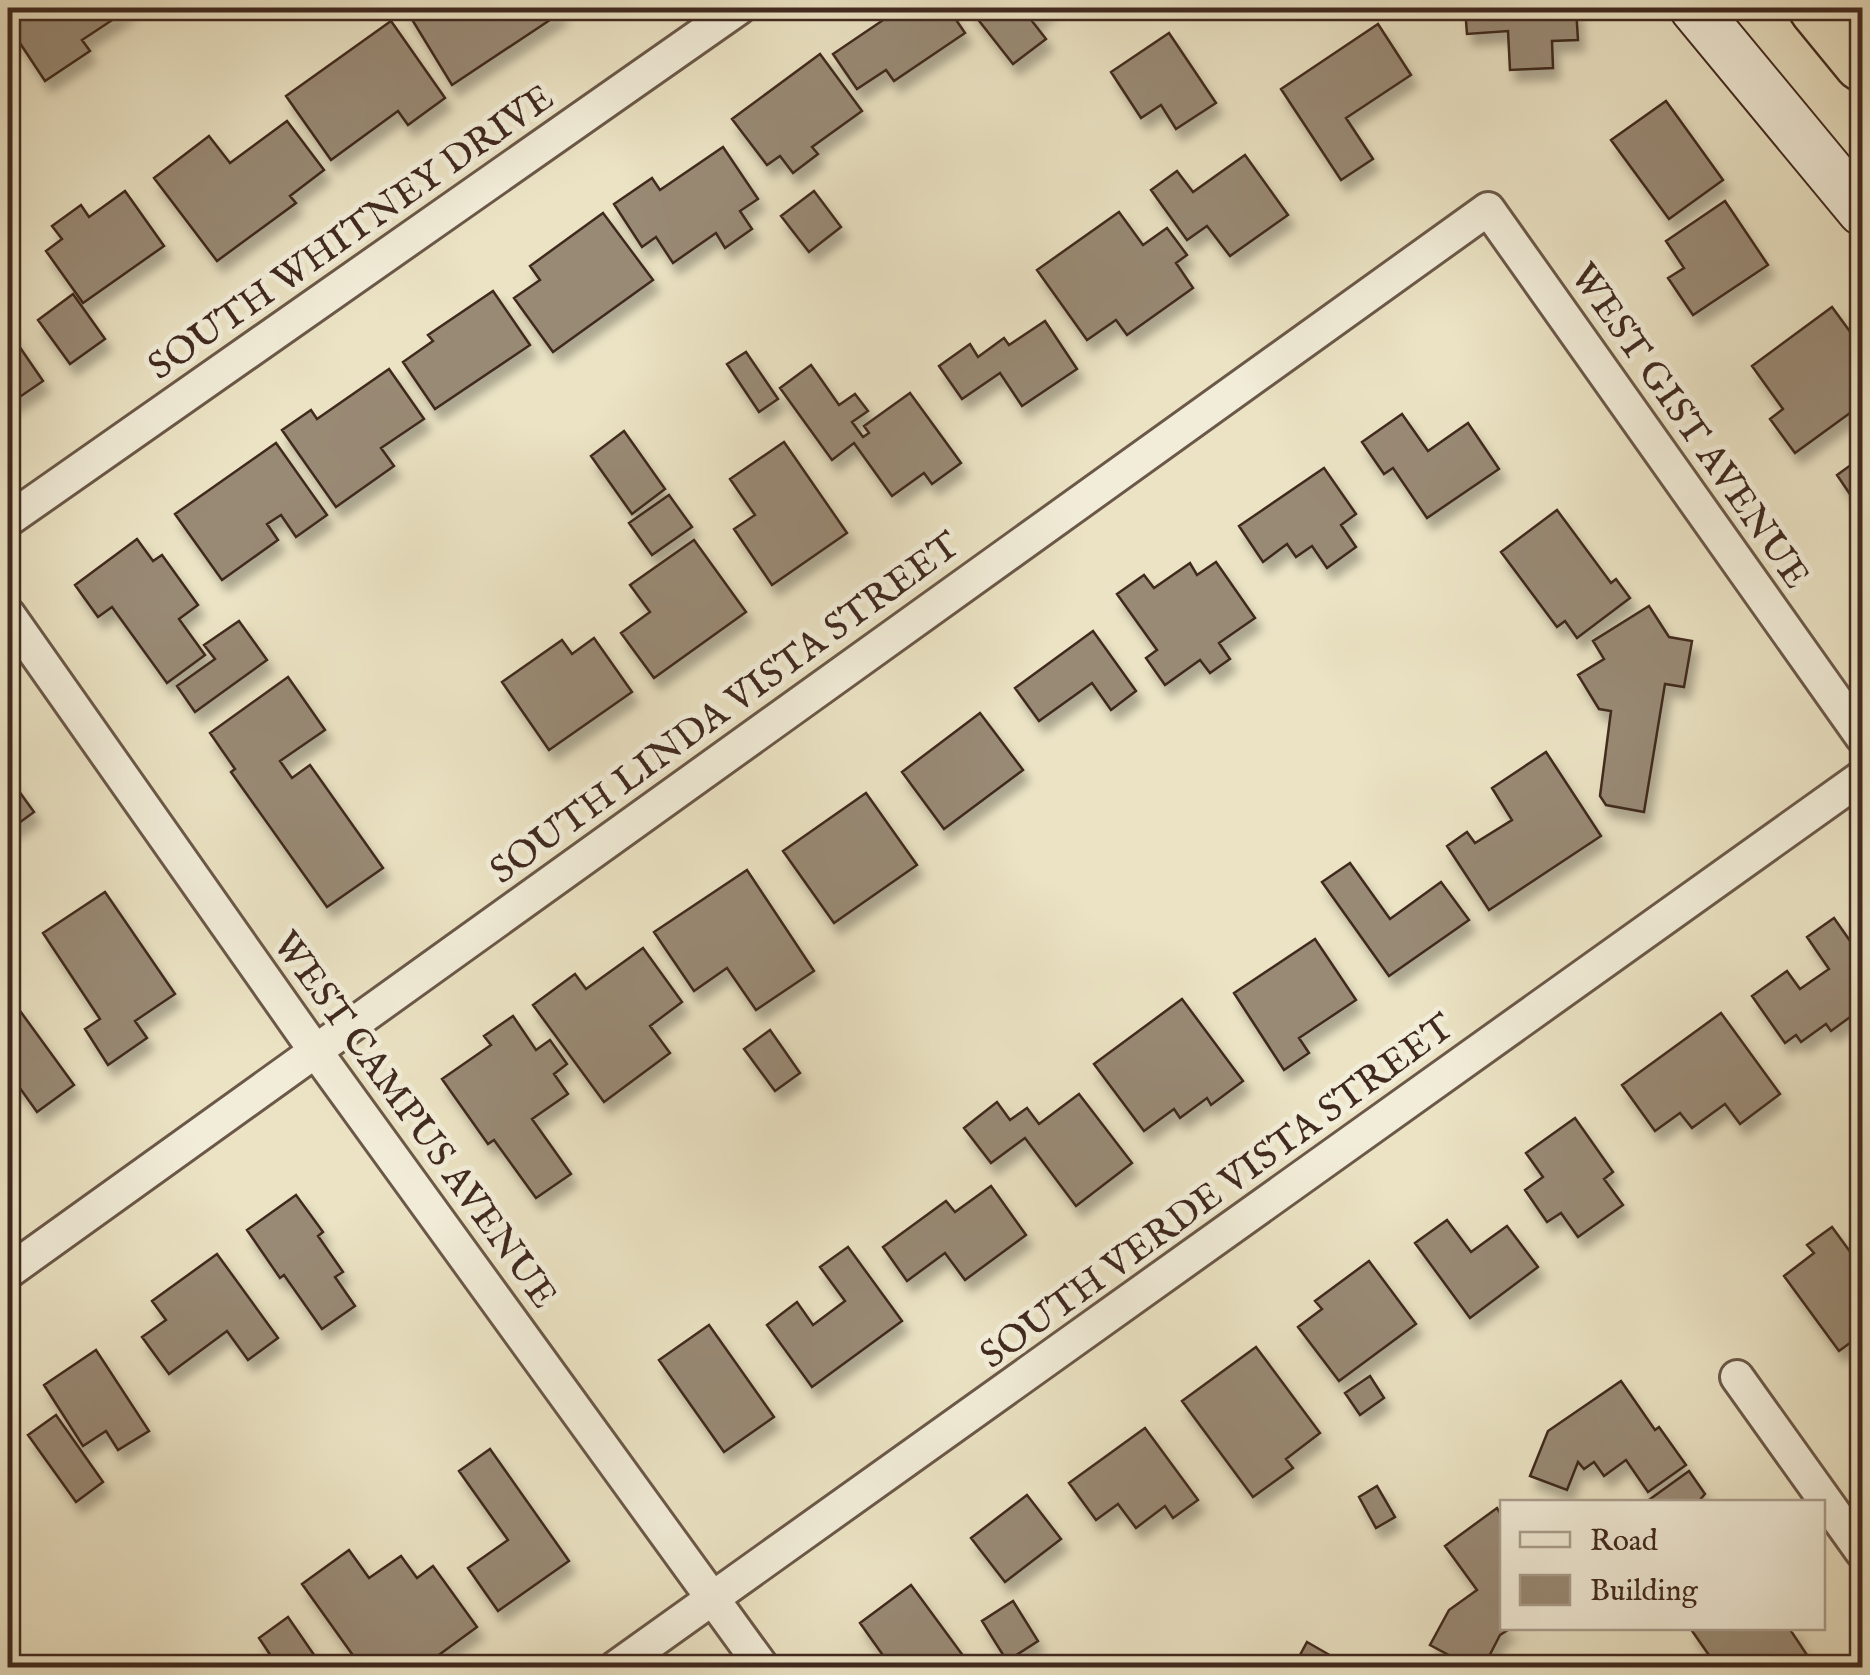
<svg xmlns="http://www.w3.org/2000/svg" width="1870" height="1675" font-family="'IM FELL English',serif">
<defs>
<filter id="shadow"><feDropShadow dx="6" dy="11" stdDeviation="5" flood-color="#0004"/></filter>
</defs>
<rect width="100%" height="100%" fill="#ebe3c4"/>
<filter id="stains"><feTurbulence type="fractalNoise" baseFrequency=".002" numOctaves="4"/><feColorMatrix values="0 0 0 0 .2 0 0 0 0 .09 0 0 0 0 .02 0 0 0 .5 -.17"/></filter>
<radialGradient id="worn" r=".72"><stop offset=".6" stop-color="#630" stop-opacity="0"/><stop offset="1" stop-color="#630" stop-opacity=".3"/></radialGradient>
<path fill="#998a75" stroke="#40291f" stroke-width="2.5" filter="url(#shadow)" d="M 8,8 L 127,8 L 129,9 L 82,40 L 90,51 L 45,81 L 8,25 Z
M 405,8 L 559,8 L 562,12 L 452,85 Z
M 892,8 L 948,8 L 965,33 L 894,81 L 886,70 L 857,89 L 833,54 L 895,12 Z
M 969,8 L 1050,8 L 1032,21 L 1046,39 L 1013,64 Z
M 1465,8 L 1576,8 L 1578,40 L 1552,41 L 1553,68 L 1510,70 L 1508,31 L 1467,34 Z
M 391,21 L 445,98 L 408,125 L 398,111 L 331,160 L 286,96 Z
M 1378,24 L 1411,75 L 1346,118 L 1373,159 L 1341,180 L 1281,89 Z
M 1169,33 L 1216,103 L 1176,129 L 1161,105 L 1141,118 L 1111,72 Z
M 820,54 L 862,111 L 812,147 L 818,154 L 793,173 L 780,156 L 767,165 L 732,119 Z
M 1666,101 L 1723,180 L 1669,219 L 1611,140 Z
M 287,121 L 324,170 L 290,196 L 296,203 L 217,261 L 154,178 L 209,136 L 230,163 Z
M 723,147 L 758,199 L 740,211 L 752,229 L 725,248 L 716,233 L 673,263 L 656,237 L 642,247 L 614,204 L 652,178 L 660,190 Z
M 1245,155 L 1288,215 L 1230,256 L 1207,226 L 1187,240 L 1151,190 L 1177,171 L 1193,192 Z
M 125,191 L 164,246 L 83,303 L 46,251 L 62,239 L 52,226 L 81,205 L 89,217 Z
M 814,191 L 841,227 L 809,252 L 781,216 Z
M 1725,201 L 1768,265 L 1693,315 L 1668,278 L 1684,268 L 1666,241 Z
M 1119,212 L 1143,245 L 1167,228 L 1187,255 L 1176,263 L 1193,288 L 1127,335 L 1116,320 L 1087,340 L 1037,270 Z
M 603,213 L 653,280 L 553,352 L 514,298 L 540,280 L 530,266 Z
M 493,291 L 530,345 L 435,409 L 403,362 L 433,341 L 428,335 Z
M 73,294 L 105,339 L 70,364 L 38,320 Z
M 1832,307 L 1862,348 L 1862,393 L 1856,398 L 1861,405 L 1795,453 L 1770,419 L 1783,409 L 1752,366 Z
M 1045,321 L 1077,369 L 1022,406 L 1000,373 L 962,399 L 939,366 L 970,344 L 978,357 L 1004,338 L 1009,345 Z
M 8,330 L 43,381 L 8,405 Z
M 746,352 L 778,399 L 759,412 L 727,364 Z
M 811,365 L 839,405 L 855,394 L 868,411 L 852,422 L 863,437 L 869,433 L 864,426 L 910,393 L 961,463 L 932,484 L 924,473 L 892,496 L 854,443 L 832,460 L 780,388 Z
M 389,369 L 424,419 L 381,448 L 394,466 L 336,507 L 282,430 L 311,410 L 317,419 Z
M 1402,414 L 1428,451 L 1468,423 L 1499,469 L 1427,518 L 1393,468 L 1384,474 L 1362,442 Z
M 624,431 L 665,489 L 632,514 L 591,456 Z
M 784,442 L 847,533 L 772,585 L 734,529 L 755,515 L 730,479 Z
M 276,443 L 327,515 L 296,537 L 281,515 L 267,524 L 278,540 L 222,580 L 175,514 Z
M 1862,457 L 1862,512 L 1837,475 Z
M 1324,468 L 1356,514 L 1341,525 L 1356,547 L 1327,568 L 1312,546 L 1296,557 L 1287,544 L 1263,562 L 1239,526 Z
M 669,495 L 692,527 L 652,555 L 629,523 Z
M 1557,510 L 1611,583 L 1616,579 L 1630,598 L 1577,638 L 1565,621 L 1557,627 L 1501,552 Z
M 137,539 L 153,561 L 162,555 L 198,605 L 179,619 L 205,655 L 167,683 L 112,607 L 98,617 L 75,585 Z
M 694,540 L 746,612 L 654,678 L 621,633 L 650,612 L 630,585 Z
M 1216,562 L 1255,618 L 1219,643 L 1230,659 L 1210,673 L 1200,660 L 1165,685 L 1146,658 L 1157,650 L 1117,594 L 1144,575 L 1154,588 L 1190,563 L 1197,575 Z
M 1649,606 L 1669,637 L 1692,641 L 1684,687 L 1665,684 L 1644,812 L 1606,805 L 1600,796 L 1611,711 L 1599,709 L 1578,675 L 1604,659 L 1593,641 Z
M 239,621 L 267,660 L 195,712 L 177,686 L 215,659 L 204,645 Z
M 1093,631 L 1136,691 L 1111,710 L 1092,683 L 1039,721 L 1015,688 Z
M 594,638 L 632,692 L 549,750 L 502,682 L 562,640 L 572,654 Z
M 288,677 L 325,730 L 280,761 L 292,778 L 310,765 L 383,868 L 327,907 L 231,772 L 235,769 L 210,733 Z
M 980,713 L 1023,770 L 944,829 L 902,772 Z
M 1546,752 L 1601,836 L 1489,910 L 1447,846 L 1467,832 L 1475,843 L 1512,820 L 1492,788 Z
M 8,776 L 34,812 L 8,831 Z
M 866,793 L 917,865 L 834,923 L 783,851 Z
M 1350,863 L 1390,919 L 1441,882 L 1469,920 L 1389,976 L 1322,882 Z
M 747,870 L 814,971 L 756,1010 L 727,968 L 694,991 L 654,932 Z
M 105,892 L 175,994 L 135,1021 L 147,1038 L 108,1065 L 85,1029 L 100,1019 L 43,933 Z
M 1834,918 L 1862,958 L 1862,1019 L 1857,1012 L 1831,1031 L 1826,1024 L 1801,1042 L 1796,1035 L 1785,1043 L 1752,996 L 1787,971 L 1800,989 L 1829,969 L 1807,937 Z
M 1315,939 L 1356,1000 L 1299,1038 L 1309,1053 L 1284,1070 L 1234,993 Z
M 643,948 L 682,1002 L 650,1026 L 670,1053 L 604,1102 L 533,1005 L 575,974 L 586,989 Z
M 1182,999 L 1243,1081 L 1211,1105 L 1207,1098 L 1180,1118 L 1174,1109 L 1144,1131 L 1094,1064 Z
M 15,1004 L 74,1085 L 37,1112 L 17,1084 L 8,1091 L 8,1009 Z
M 1721,1013 L 1780,1094 L 1740,1124 L 1725,1104 L 1692,1128 L 1680,1113 L 1655,1131 L 1622,1085 Z
M 513,1016 L 536,1050 L 550,1040 L 567,1064 L 554,1074 L 568,1094 L 532,1119 L 571,1174 L 536,1198 L 494,1140 L 488,1144 L 442,1079 L 491,1045 L 484,1036 Z
M 770,1030 L 800,1073 L 775,1091 L 744,1049 Z
M 1079,1094 L 1132,1163 L 1076,1206 L 1025,1138 L 991,1163 L 964,1128 L 997,1102 L 1010,1120 L 1027,1108 L 1039,1124 Z
M 1575,1118 L 1613,1172 L 1604,1179 L 1623,1205 L 1578,1237 L 1561,1213 L 1547,1222 L 1525,1190 L 1543,1177 L 1526,1153 Z
M 991,1186 L 1026,1235 L 965,1280 L 945,1253 L 907,1281 L 883,1247 L 946,1201 L 955,1212 Z
M 296,1195 L 323,1232 L 318,1236 L 343,1272 L 335,1277 L 355,1306 L 322,1329 L 284,1275 L 280,1278 L 247,1230 Z
M 1447,1220 L 1471,1252 L 1507,1226 L 1538,1267 L 1470,1318 L 1415,1243 Z
M 1832,1227 L 1862,1268 L 1862,1334 L 1839,1351 L 1784,1276 L 1814,1253 L 1807,1245 Z
M 848,1247 L 902,1321 L 812,1387 L 767,1325 L 797,1302 L 813,1325 L 845,1301 L 820,1267 Z
M 217,1254 L 278,1338 L 248,1360 L 227,1331 L 169,1374 L 142,1337 L 166,1320 L 152,1301 Z
M 1369,1261 L 1416,1324 L 1339,1381 L 1298,1327 L 1322,1309 L 1315,1301 Z
M 709,1325 L 774,1417 L 724,1452 L 659,1360 Z
M 1256,1347 L 1320,1433 L 1286,1459 L 1293,1468 L 1253,1497 L 1182,1401 Z
M 96,1350 L 149,1431 L 118,1450 L 106,1431 L 83,1446 L 44,1385 Z
M 1370,1376 L 1384,1398 L 1360,1415 L 1345,1393 Z
M 1621,1381 L 1655,1430 L 1659,1427 L 1686,1465 L 1648,1492 L 1626,1460 L 1604,1476 L 1594,1462 L 1584,1469 L 1578,1462 L 1567,1490 L 1530,1476 L 1548,1431 Z
M 56,1415 L 103,1482 L 76,1502 L 28,1435 Z
M 1145,1428 L 1198,1500 L 1173,1518 L 1165,1506 L 1136,1528 L 1118,1504 L 1096,1520 L 1069,1483 Z
M 490,1449 L 569,1561 L 498,1611 L 468,1568 L 508,1540 L 459,1471 Z
M 1689,1471 L 1705,1494 L 1698,1502 L 1646,1502 Z
M 1377,1486 L 1395,1517 L 1376,1528 L 1359,1497 Z
M 1027,1495 L 1061,1539 L 1005,1582 L 971,1538 Z
M 1497,1508 L 1502,1516 L 1502,1628 L 1511,1628 L 1500,1635 L 1483,1668 L 1473,1668 L 1430,1645 L 1449,1610 L 1477,1590 L 1445,1546 Z
M 349,1550 L 369,1578 L 401,1556 L 417,1578 L 433,1566 L 477,1627 L 421,1668 L 400,1668 L 391,1656 L 375,1668 L 362,1668 L 302,1584 Z
M 911,1585 L 964,1657 L 950,1668 L 892,1668 L 860,1623 Z
M 1013,1601 L 1038,1641 L 1007,1661 L 982,1621 Z
M 288,1617 L 323,1668 L 255,1668 L 271,1656 L 259,1638 Z
M 1690,1628 L 1796,1628 L 1791,1631 L 1811,1661 L 1802,1668 L 1718,1668 Z
M 1307,1642 L 1352,1668 L 1293,1668 Z"/>
<g fill="none" stroke-linecap="round" stroke-linejoin="round">
<defs>
<path id="minor" d="M 8,520 L 739,8
M 8,614 L 314,1049 L 763,1668
M 8,1272 L 1488,209 L 1862,737
M 1737,1377 L 1862,1552
M 615,1668 L 1862,777"/>
<path id="secondary" d="M 1694,8 L 1862,211"/>
<path id="motorway" d="M 1817,8 L 1862,63"/>
</defs>
<use href="#minor" stroke="#6b5848" stroke-width="38"/>
<use href="#secondary" stroke="#40291f" stroke-width="52"/>
<use href="#motorway" stroke="#40291f" stroke-width="60"/>
<use href="#minor" stroke="#f2edd9" stroke-width="32"/>
<use href="#secondary" stroke="#f2edd9" stroke-width="48"/>
<use href="#motorway" stroke="#ebe3c4" stroke-width="55"/>
</g>
<g text-anchor="middle" stroke-width="10" stroke-linejoin="round" paint-order="stroke">
<g font-size="38" fill="#40291f" stroke="#f2edd9">
<text transform="translate(350 231) rotate(-35)" y="13">SOUTH WHITNEY DRIVE</text>
<text transform="translate(1691 425) rotate(55)" y="13">WEST GIST AVENUE</text>
<text transform="translate(724 707) rotate(-36)" y="13">SOUTH LINDA VISTA STREET</text>
<text transform="translate(416 1119) rotate(54)" y="13">WEST CAMPUS AVENUE</text>
<text transform="translate(1216 1190) rotate(-36)" y="13">SOUTH VERDE VISTA STREET</text>
</g>
</g>
<rect width="1870" height="1675" fill="none" stroke="#ebe3c4" stroke-width="40"/>
<rect x="10" y="10" width="1850" height="1655" fill="none" stroke="#40291f" stroke-width="5"/>
<rect x="20" y="20" width="1830" height="1635" fill="none" stroke="#40291f" stroke-width="2.5"/>
<rect x="1500" y="1500" width="325" height="130" fill="#f2edd9" stroke="#ab9f8f" stroke-width="2.5"/>
<rect x="1520" y="1532" width="50" height="15" fill="#f2edd9" stroke="#ab9f8f" stroke-width="2.5"/>
<text x="1590" y="1550" font-size="30" fill="#40291f">Road</text>
<rect x="1520" y="1575" width="50" height="30" fill="#998a75" stroke="#ab9f8f" stroke-width="2.5"/>
<text x="1590" y="1600" font-size="30" fill="#40291f">Building</text>
<rect width="100%" height="100%" filter="url(#stains)"/>
<rect width="100%" height="100%" fill="url(#worn)"/>
</svg>
